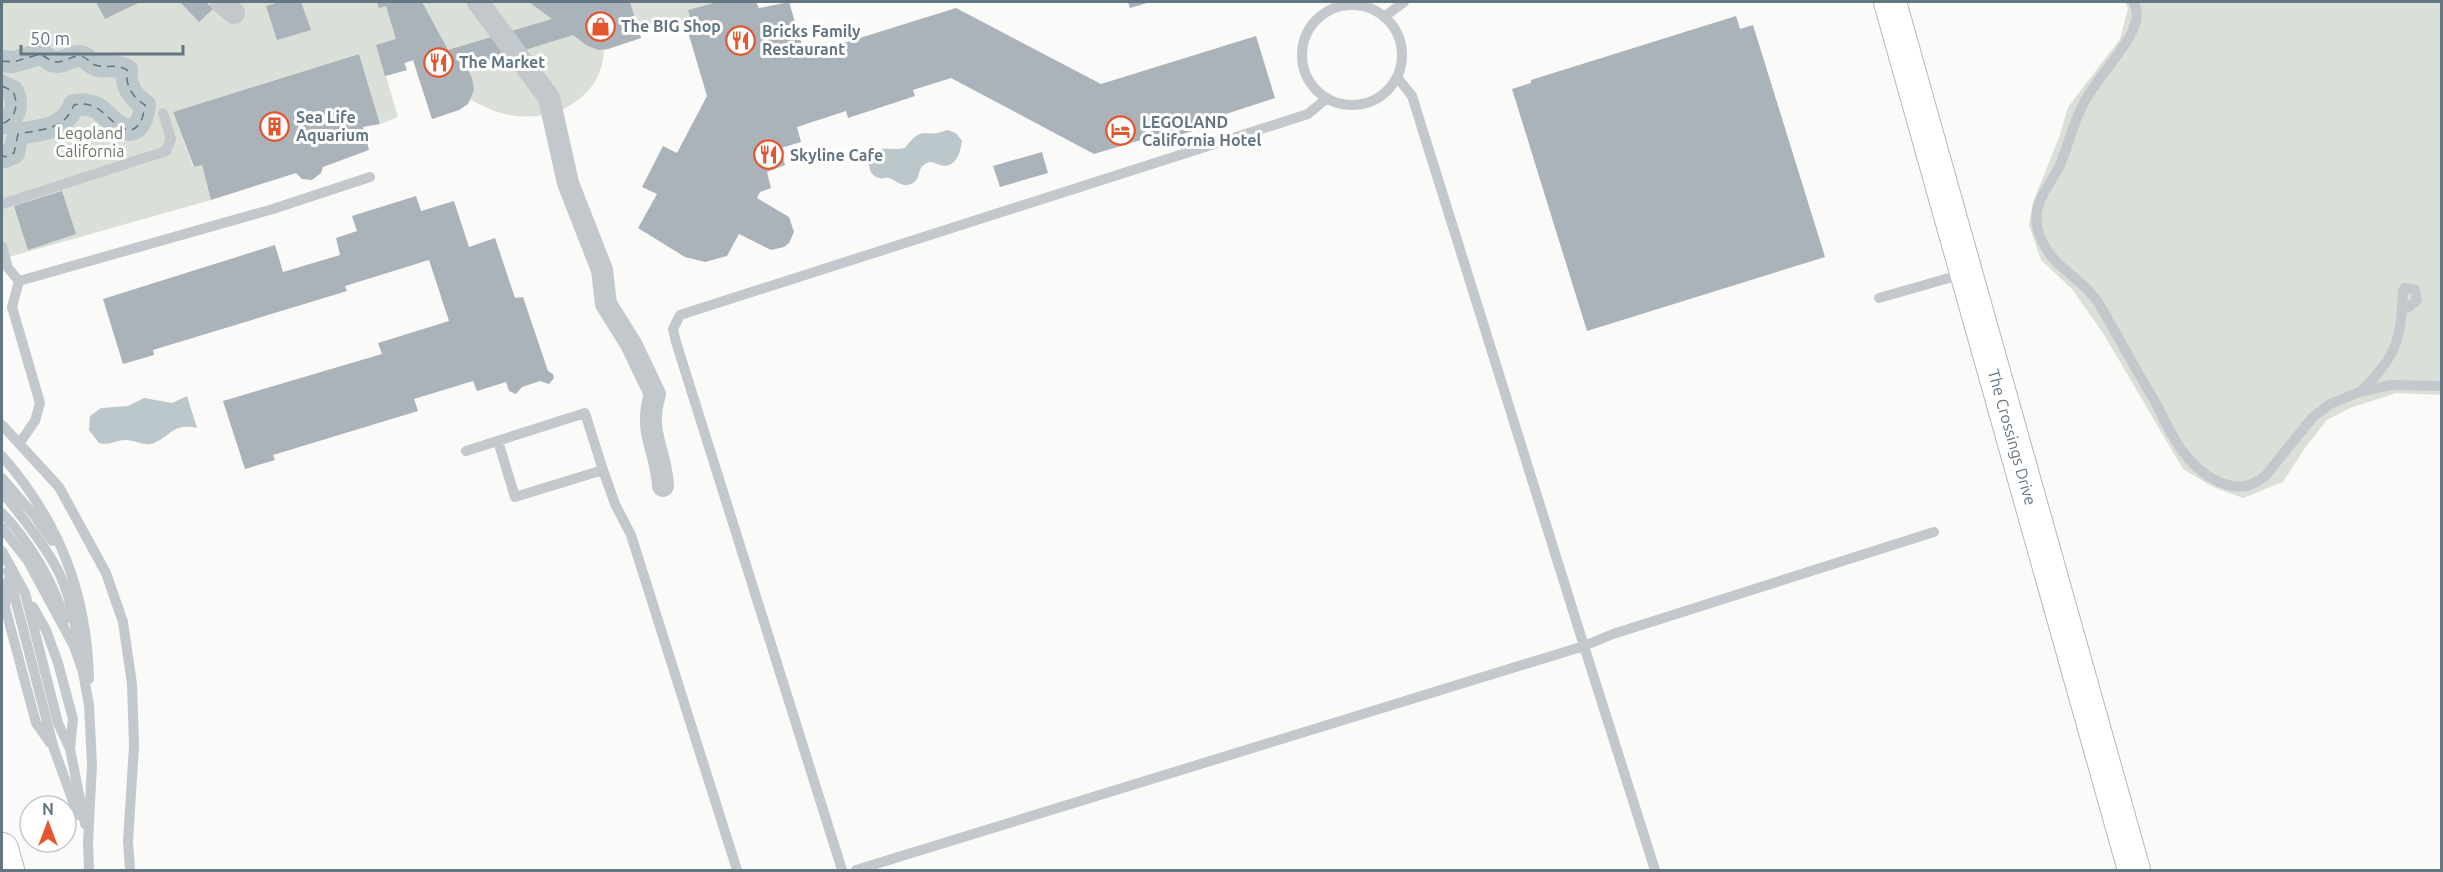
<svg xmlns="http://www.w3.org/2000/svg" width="2443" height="872" font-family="Ubuntu,sans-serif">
<rect width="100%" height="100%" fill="#fafaf8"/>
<path fill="#dadfd7" d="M 2,2 L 717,2 L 688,10 L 691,20 L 640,33 L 641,38 L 604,50 C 602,99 554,123 510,115 C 496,113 483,106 471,100 L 459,110 L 432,119 L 413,60 L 405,63 L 407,70 L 386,76 L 398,117 L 380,124 L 359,54 L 173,112 L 193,167 L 202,165 L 211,200 L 2,259 Z
M 2125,2 L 2441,2 L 2441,395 L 2396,393 L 2350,408 L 2327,420 L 2305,448 L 2283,482 L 2243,498 L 2213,487 L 2183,469 L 2103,333 L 2072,289 L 2041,260 L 2029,225 L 2033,202 L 2060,135 L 2068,107 L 2120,39 L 2128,8 Z"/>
<path fill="#bbc7cb" d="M 947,130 L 956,133 L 962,141 C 960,153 956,169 940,165 C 935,164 932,160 927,163 C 916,167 922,180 911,184 C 901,188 897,180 889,178 C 883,176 886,180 879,178 C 868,175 868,164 870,154 C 882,145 891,151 905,148 C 924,123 923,140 947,130 Z
M 187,396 L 197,428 C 172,423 173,435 154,443 C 145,447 135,440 126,440 C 116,440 109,446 99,443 L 89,430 L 90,416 L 101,408 L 128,406 L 144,398 L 172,403 Z"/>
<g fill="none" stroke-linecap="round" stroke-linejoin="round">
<path stroke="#bbc7cb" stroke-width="22" d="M 2,61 L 13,62 L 40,54 C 44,56 48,59 52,61 C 62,65 69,56 79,56 C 87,56 89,63 95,65 C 107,69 116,63 127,70 C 125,85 132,97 145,105 C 144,110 143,119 140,123 C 127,143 108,114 97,108 C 89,104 83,103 74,105 C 63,131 43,129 18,134 L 14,153 L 5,157 L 2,155
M 2,86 L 13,91 C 19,105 16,118 2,124"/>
<path stroke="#60757c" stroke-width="1.5" stroke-dasharray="8 6" stroke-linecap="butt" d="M 2,61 L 13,62 L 40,54 C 44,56 48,59 52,61 C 62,65 69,56 79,56 C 87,56 89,63 95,65 C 107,69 116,63 127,70 C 125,85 132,97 145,105 C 144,110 143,119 140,123 C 127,143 108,114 97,108 C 89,104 83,103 74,105 C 63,131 43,129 18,134 L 14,153 L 5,157 L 2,155
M 2,86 L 13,91 C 19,105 16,118 2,124"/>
</g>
<path fill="#aab3b9" d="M 96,2 L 140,2 L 105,19 Z
M 180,2 L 206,2 L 213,9 L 199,22 Z
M 280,2 L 301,2 L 311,30 L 277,40 L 266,6 Z
M 377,2 L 422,2 L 448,50 L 552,19 L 529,2 L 630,2 L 641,38 L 608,49 L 598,50 L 586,45 L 573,35 L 467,68 L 472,78 L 474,90 L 468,104 L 459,110 L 432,119 L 413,60 L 404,63 L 407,70 L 385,76 L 376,45 L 396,39 L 386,6 L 379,8 Z
M 717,2 L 756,2 L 759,8 L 789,2 L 805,55 L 956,8 L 1101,84 L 1256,36 L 1275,98 L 1226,114 L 1228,120 L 1160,141 L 1158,135 L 1094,154 L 951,78 L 913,90 L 915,96 L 848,118 L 846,111 L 797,127 L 801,142 L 781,148 L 785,165 L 767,172 L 771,188 L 760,192 L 757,198 L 789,217 L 794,232 L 789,243 L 784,247 L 771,250 L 739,234 L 727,256 L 705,262 L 685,257 L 638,228 L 657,194 L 642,187 L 663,146 L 677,153 L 707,96 L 688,32 L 693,29 L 688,10 Z
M 1128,2 L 1150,2 L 1130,8 Z
M 1736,16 L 1740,29 L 1753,25 L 1825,257 L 1587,331 L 1512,89 L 1531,83 L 1531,80 Z
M 359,54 L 380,124 L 363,127 L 369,150 L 323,167 L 321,173 L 312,180 L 302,179 L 296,173 L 211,200 L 202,165 L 194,167 L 173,112 Z
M 1042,152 L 1048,173 L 1000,187 L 993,166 Z
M 62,191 L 76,234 L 28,250 L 14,206 Z
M 416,196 L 421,211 L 454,201 L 469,247 L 495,238 L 515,298 L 523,297 L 548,371 L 553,374 L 554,378 L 549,384 L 540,381 L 522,387 L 516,394 L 509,391 L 506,382 L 477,391 L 473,381 L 414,399 L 418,411 L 273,455 L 275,460 L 245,469 L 223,401 L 382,354 L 378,343 L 449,321 L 429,260 L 345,286 L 347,291 L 153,350 L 154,355 L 123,364 L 103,299 L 275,245 L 283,272 L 340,255 L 336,238 L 357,231 L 352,216 Z"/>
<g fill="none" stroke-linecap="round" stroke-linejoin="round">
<defs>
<g id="secondary">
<path id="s1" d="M 1890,2 L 2134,870"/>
<path d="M 2,849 L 8,870"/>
</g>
</defs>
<use href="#secondary" stroke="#b3babf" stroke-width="34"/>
<path stroke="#c3c8cc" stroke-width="10" d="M 2133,2 C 2139,11 2137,22 2132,32 C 2120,56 2099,76 2086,99 C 2073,121 2069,145 2059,167 C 2048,188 2031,205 2038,230 C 2049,268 2079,274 2098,302 C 2117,334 2134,367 2153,398 C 2162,414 2169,431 2179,446 C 2198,474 2236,503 2266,475 L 2312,418 L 2330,404 L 2359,392 L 2391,385 L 2442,386
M1302 55a50 50 0 1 1 100 0a50 50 0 1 1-100 0Z
M 1384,17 L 1404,2
M 2,204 L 166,151 L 171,139 L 163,113
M 2,246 L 8,268 L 19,281
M 19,281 L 273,209 L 370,177
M 19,281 L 12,307 L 40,403 L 35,421 L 19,444
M 1879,298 L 1963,274
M 2362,390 C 2397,356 2401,339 2403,291 L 2405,288 L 2415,290 L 2417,300 L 2409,307 L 2402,310
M 2,425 L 59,487 L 106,573 L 123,622 L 132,684 L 134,746 L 128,841 L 130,870
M 466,451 L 585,413 L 603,470 L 515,497 L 498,441
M 2,456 C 59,521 87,593 89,679
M 603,470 L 615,504 L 631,535 L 737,870
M 2,478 L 34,515 L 52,541
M 2,492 C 20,514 50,551 61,577 C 71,600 76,626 79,650
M 2,513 C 30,542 53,582 65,620
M 2,528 L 28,561 L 74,646 L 83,672 L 89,705 L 92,765 L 88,842 L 89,870
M 2,551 L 25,593 L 58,723 L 70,749 L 85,824
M 8,571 L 54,749 L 78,815
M 8,581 L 5,607 L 36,723 L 50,743
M 33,607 L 46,630 L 58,663 L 73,719 L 70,748
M 842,870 L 676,342 L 673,329 L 680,315 L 1308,114 L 1327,98
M 856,870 L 1584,646 L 1412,96 L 1397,77
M 1655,870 L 1584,646 L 1613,634 L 1934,532"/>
<path stroke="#c3c8cc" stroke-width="22" d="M 221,2 L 234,13
M 478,2 L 549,98 L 568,183 L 602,270 L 606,304 L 631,344 L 655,394 C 643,434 661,448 663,486"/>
<use href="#secondary" stroke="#fff" stroke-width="32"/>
</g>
<defs>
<symbol id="shop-ring" viewBox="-11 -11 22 22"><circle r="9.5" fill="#fff" stroke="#e4572e" stroke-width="1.5"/><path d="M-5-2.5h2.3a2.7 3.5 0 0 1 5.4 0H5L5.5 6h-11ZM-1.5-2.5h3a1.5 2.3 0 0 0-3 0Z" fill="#e4572e"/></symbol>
<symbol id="restaurant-ring" viewBox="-11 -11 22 22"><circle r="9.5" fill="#fff" stroke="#e4572e" stroke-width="1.5"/><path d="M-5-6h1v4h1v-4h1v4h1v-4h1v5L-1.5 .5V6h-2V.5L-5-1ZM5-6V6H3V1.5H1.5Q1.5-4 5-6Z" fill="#e4572e"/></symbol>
<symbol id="building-ring" viewBox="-11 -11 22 22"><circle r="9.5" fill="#fff" stroke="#e4572e" stroke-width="1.5"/><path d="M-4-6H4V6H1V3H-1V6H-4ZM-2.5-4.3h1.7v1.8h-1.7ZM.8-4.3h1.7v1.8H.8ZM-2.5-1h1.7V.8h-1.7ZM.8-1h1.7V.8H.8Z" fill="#e4572e"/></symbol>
<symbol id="hotel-ring" viewBox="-11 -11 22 22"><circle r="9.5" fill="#fff" stroke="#e4572e" stroke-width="1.5"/><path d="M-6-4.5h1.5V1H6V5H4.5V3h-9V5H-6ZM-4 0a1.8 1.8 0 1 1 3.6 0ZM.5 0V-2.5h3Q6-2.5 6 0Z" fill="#e4572e"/></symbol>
</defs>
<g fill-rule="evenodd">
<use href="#shop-ring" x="584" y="10" width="33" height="33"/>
<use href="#restaurant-ring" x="724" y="24" width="33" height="33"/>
<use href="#restaurant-ring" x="422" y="46" width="33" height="33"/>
<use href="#building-ring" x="258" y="110" width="33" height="33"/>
<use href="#hotel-ring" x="1104" y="114" width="33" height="33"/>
<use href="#restaurant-ring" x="752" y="138" width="33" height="33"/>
</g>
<g text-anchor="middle" stroke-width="6" stroke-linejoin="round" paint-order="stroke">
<g font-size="16" font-weight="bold" fill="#657683" stroke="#fff" text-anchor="start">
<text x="621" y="32">The BIG Shop</text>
<text x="762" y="37">Bricks Family<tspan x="762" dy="18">Restaurant</tspan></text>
<text x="459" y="68">The Market</text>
<text x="296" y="123">Sea Life<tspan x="296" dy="18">Aquarium</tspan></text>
<text x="1142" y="128">LEGOLAND<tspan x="1142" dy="18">California Hotel</tspan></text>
<text x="790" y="161">Skyline Cafe</text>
</g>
<g font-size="16" fill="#687a64" stroke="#fff">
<text x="90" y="139">Legoland<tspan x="90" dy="18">California</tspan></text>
</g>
<g font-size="16" fill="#657683" stroke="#fff">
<text dy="6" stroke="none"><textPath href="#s1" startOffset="452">The Crossings Drive</textPath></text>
</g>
</g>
<rect width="2443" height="872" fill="none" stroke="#657683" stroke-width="6"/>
<g transform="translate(48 824)"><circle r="28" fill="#ffffff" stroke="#c1c8cd" stroke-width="1.5"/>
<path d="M0-4.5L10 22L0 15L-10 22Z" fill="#e4572e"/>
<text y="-9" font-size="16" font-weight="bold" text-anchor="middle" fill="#657683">N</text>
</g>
<path d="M21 45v9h162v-9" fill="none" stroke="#657683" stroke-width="3"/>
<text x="30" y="45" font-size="18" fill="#657683" stroke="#ffffff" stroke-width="4.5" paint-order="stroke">50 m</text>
</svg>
